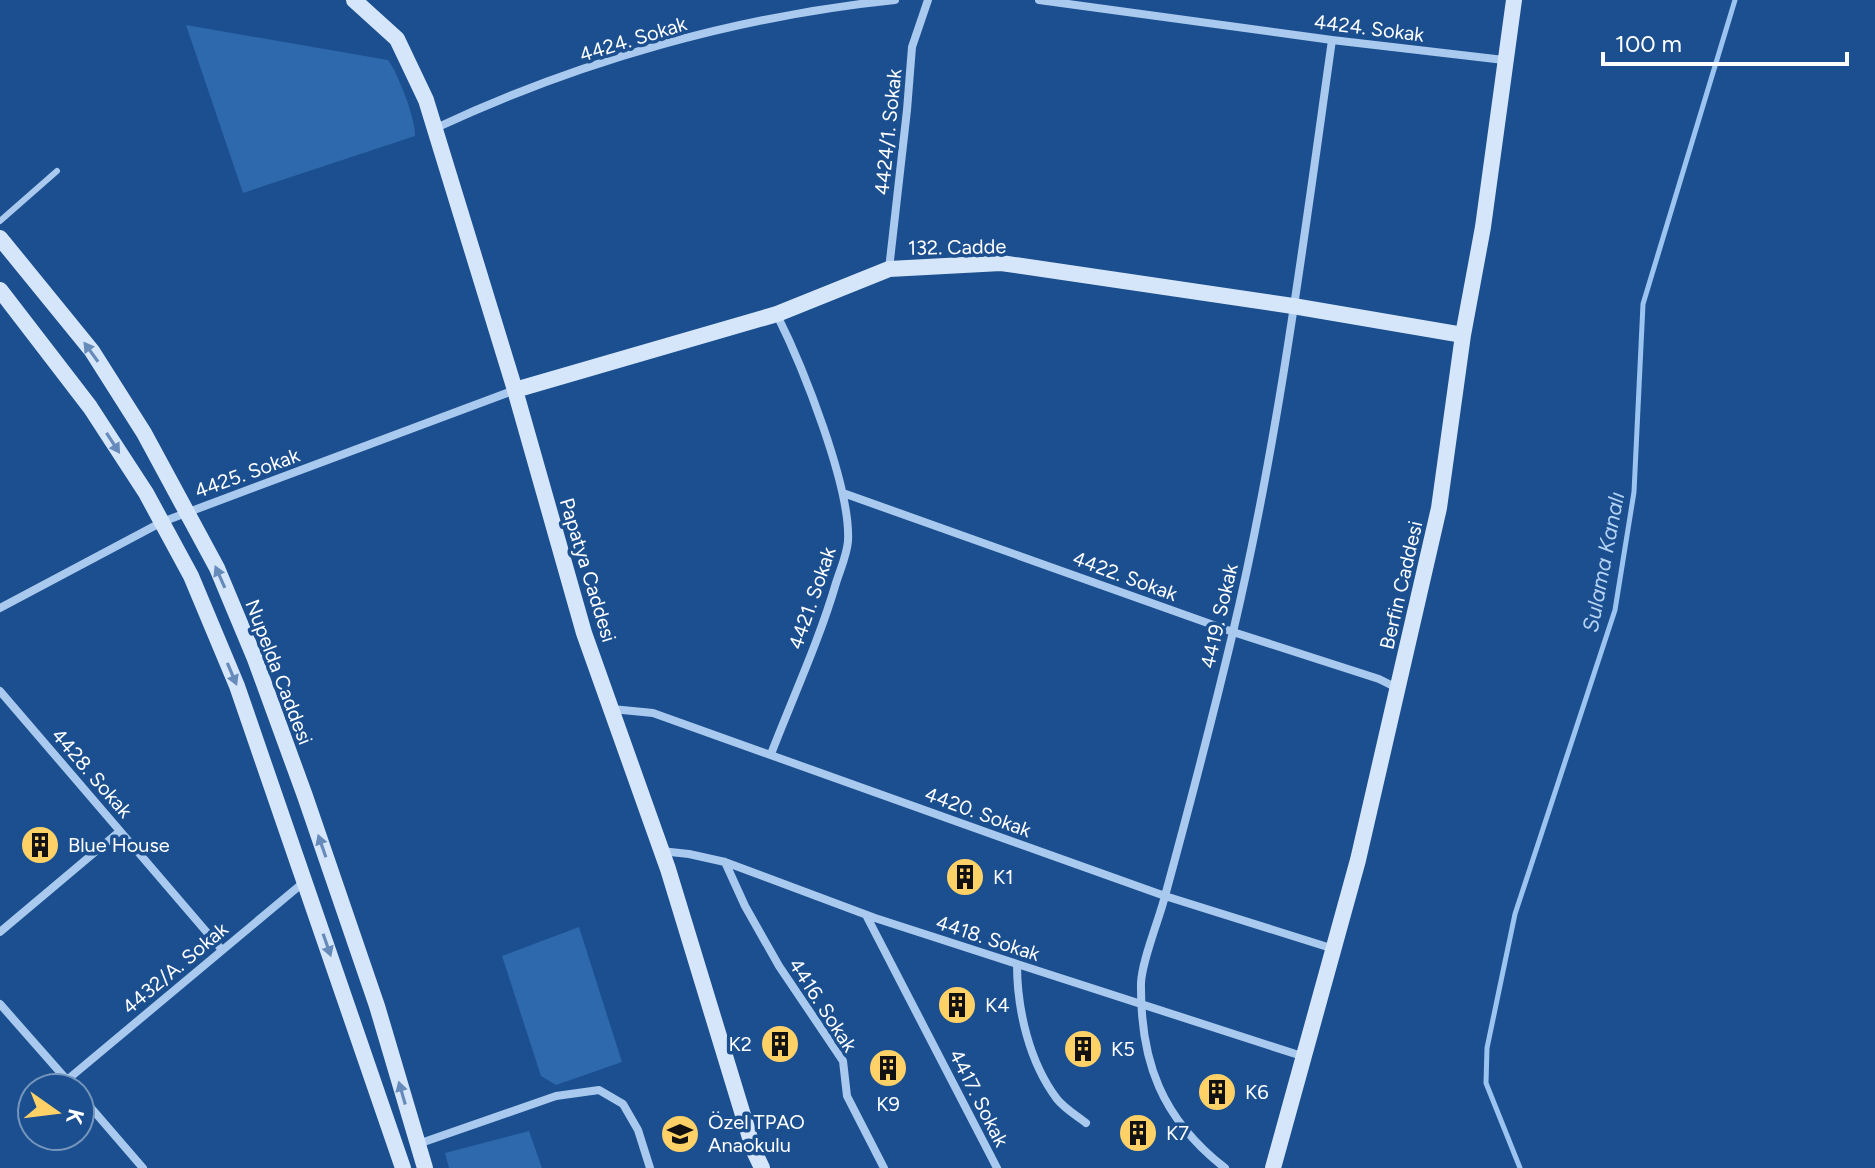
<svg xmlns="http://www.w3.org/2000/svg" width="1875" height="1168" font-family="Figtree,sans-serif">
<rect width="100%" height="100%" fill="#1b4f8f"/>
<path fill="#2e69ad" d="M 186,25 L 388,60 C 398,73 416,120 415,136 L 243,193 Z
M 579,927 L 622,1062 L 556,1085 L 541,1076 L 502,956 Z
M 529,1131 L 542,1168 L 449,1168 L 445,1153 Z"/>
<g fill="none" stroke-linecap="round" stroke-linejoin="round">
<path stroke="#9cc4f0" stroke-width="5" d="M 1520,1168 L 1486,1083 L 1487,1048 L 1515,914 L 1615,610 L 1634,492 L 1643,304 L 1735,0"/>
<path stroke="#a9c9ee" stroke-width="6" d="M 0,221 L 57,171"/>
<path stroke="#a9c9ee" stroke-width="8" d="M 1039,0 L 1332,40 L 1504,60
M 436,128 C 579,61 738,16 895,0
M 889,269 L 907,110 L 912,47 L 928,0
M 843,493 L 1233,632 L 1379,679 L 1397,688
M 0,608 L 162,522 L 515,390
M 0,691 L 222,950
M 612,709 L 653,713 L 1165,896 L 1334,949
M 771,754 C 793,697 819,641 836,583 C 840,570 847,555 848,541 C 851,487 802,365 777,315
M 661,851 L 689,854 L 725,862 L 875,918 L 1305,1057
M 725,862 L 745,906 L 779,966 L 843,1061 L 847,1096 L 884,1168
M 866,915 L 997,1168
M 0,932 L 120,831
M 1017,964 C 1017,1009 1029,1062 1057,1099 C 1064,1108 1077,1116 1086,1123
M 0,1004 L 74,1088
M 67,1080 L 304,882
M 80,1095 L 143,1168
M 418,1144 L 556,1096 L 599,1090 L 623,1104 L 638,1130 L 650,1168
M 1225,1168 C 1162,1119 1140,1062 1141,983 C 1142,960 1159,920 1165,896 C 1189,808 1212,720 1233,632 C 1279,437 1304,238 1332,40"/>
<path stroke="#d6e6fa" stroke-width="16" d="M 354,0 L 397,39 L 426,100 L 515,390 L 584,633 L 668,869 L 754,1151 L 762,1168
M 0,238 L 92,351 L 144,433 L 217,568 L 255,659 L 305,796 L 377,1006 L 425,1168
M 0,290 L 90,407 L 146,493 L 191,576 L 237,686 L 403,1168
M 515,390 L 777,314 L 889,269 L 1001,263 L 1293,306 L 1463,335
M 1273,1168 L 1358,860 L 1439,508 L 1463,335 L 1483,227 L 1514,0"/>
</g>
<defs><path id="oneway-solid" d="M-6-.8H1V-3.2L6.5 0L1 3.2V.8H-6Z" transform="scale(2)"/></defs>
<g fill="#668bba">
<use href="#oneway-solid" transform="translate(91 352) rotate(-126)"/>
<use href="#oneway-solid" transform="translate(113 443) rotate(57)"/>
<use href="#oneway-solid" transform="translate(220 577) rotate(-114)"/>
<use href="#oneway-solid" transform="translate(232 674) rotate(67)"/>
<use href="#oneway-solid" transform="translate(322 846) rotate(-109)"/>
<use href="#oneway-solid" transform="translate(327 945) rotate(71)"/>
<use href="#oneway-solid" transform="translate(402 1093) rotate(-106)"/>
</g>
<defs>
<symbol id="building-disc" viewBox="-11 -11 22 22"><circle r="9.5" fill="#ffd166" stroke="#1b4f8f"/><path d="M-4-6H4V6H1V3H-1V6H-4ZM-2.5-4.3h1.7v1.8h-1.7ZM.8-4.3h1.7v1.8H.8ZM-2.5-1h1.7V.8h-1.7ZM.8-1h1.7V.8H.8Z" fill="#111"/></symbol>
<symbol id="school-disc" viewBox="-11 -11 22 22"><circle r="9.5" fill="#ffd166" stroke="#1b4f8f"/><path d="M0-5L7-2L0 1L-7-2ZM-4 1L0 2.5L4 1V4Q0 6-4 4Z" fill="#111"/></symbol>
</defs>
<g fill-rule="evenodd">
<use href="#building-disc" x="18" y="823" width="44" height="44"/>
<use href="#building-disc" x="943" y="855" width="44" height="44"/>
<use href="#building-disc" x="935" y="983" width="44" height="44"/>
<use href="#building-disc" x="758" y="1022" width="44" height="44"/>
<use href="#building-disc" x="1061" y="1027" width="44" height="44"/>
<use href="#building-disc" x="866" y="1046" width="44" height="44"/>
<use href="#building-disc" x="1195" y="1070" width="44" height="44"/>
<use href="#building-disc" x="1116" y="1111" width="44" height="44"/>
<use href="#school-disc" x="658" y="1112" width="44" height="44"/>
</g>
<g text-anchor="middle" stroke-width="7" stroke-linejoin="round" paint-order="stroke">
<g font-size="20" fill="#fff" stroke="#1b4f8f">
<text transform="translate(1369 28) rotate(7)" y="7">4424. Sokak</text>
<text transform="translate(633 39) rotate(-17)" y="7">4424. Sokak</text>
<text transform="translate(888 132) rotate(-84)" y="7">4424/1. Sokak</text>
<text transform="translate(957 247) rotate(-1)" y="7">132. Cadde</text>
<text transform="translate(247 473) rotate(-20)" y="7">4425. Sokak</text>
<text transform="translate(588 570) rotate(73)" y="7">Papatya Caddesi</text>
<text transform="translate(1125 576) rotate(20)" y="7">4422. Sokak</text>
<text transform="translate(1401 585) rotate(-77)" y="7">Berfin Caddesi</text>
<text transform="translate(812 598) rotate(-71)" y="7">4421. Sokak</text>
<text transform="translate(1219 616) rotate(-77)" y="7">4419. Sokak</text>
<text transform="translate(279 672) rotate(69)" y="7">Nupelda Caddesi</text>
<text transform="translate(92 773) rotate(49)" y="7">4428. Sokak</text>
<text transform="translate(978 812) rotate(20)" y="7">4420. Sokak</text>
<text transform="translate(988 938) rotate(18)" y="7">4418. Sokak</text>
<text transform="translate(175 968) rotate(-40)" y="7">4432/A. Sokak</text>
<text transform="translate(823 1005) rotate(57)" y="7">4416. Sokak</text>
<text transform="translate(979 1098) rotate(63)" y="7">4417. Sokak</text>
</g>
<g font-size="20" fill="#fff" stroke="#1b4f8f" text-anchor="start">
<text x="68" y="852">Blue House</text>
<text x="993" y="884">K1</text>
<text x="985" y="1012">K4</text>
<text x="752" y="1051" text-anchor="end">K2</text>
<text x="1111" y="1056">K5</text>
<text x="1245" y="1099">K6</text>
<text x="888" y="1111" text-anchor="middle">K9</text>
<text x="708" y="1129">Özel TPAO<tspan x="708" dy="23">Anaokulu</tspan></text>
<text x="1166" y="1140">K7</text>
</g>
<g font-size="22" font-style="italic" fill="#b5d3f5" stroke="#1b4f8f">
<text transform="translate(1603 562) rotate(-79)" y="8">Sulama Kanalı</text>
</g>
</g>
<g transform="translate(56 1112) rotate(104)"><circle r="38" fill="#1b4f8f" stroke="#7695bc" stroke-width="2"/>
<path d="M0-6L14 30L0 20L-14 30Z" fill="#ffd166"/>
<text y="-12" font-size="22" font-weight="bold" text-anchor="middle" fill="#ffffff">K</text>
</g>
<path d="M1603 52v12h244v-12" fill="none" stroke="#ffffff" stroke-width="4"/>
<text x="1615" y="52" font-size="24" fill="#ffffff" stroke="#1b4f8f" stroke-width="6" paint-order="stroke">100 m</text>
</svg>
